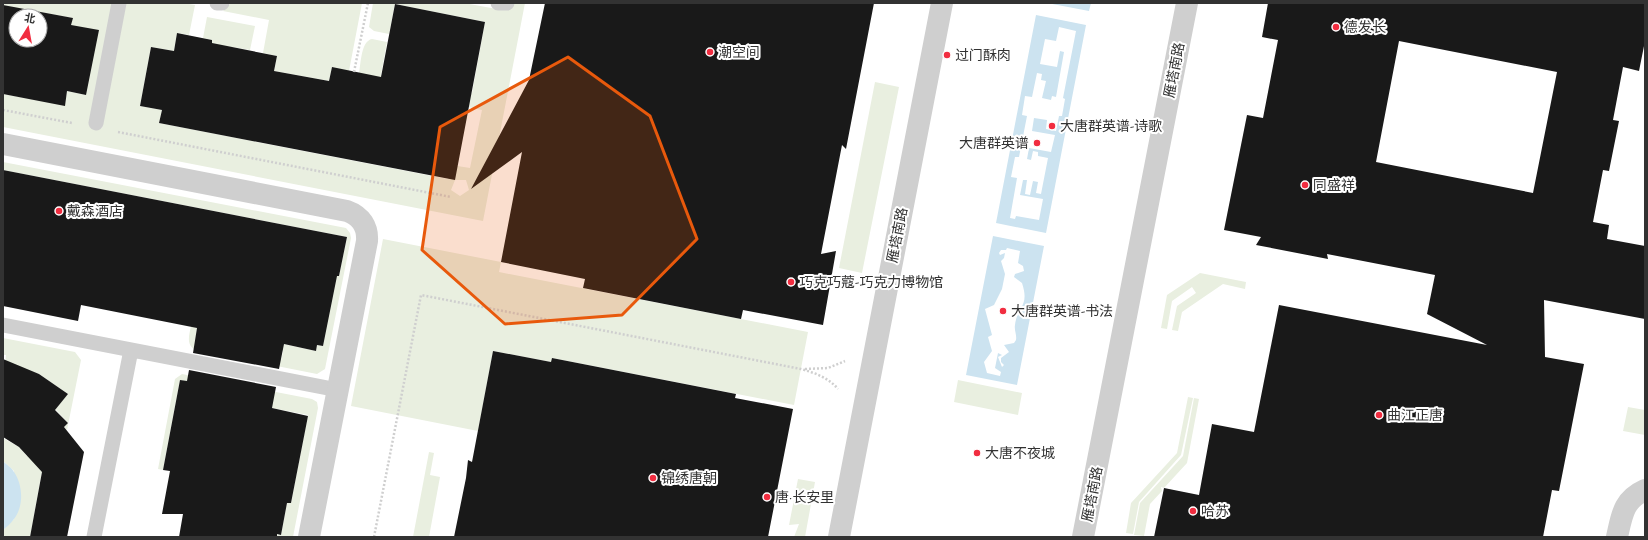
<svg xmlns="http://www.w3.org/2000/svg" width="1648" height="540" font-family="'Alegreya Sans','Noto Sans SC',sans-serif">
<rect width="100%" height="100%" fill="#fff"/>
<path fill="#e9efe0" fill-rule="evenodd" d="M 3,3 L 113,3 L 89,126 L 102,128 L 126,3 L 183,3 L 195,5 L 189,35 L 177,33 L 174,51 L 151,47 L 140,106 L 162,110 L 159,123 L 448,179 L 451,165 L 470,168 L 482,110 L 454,104 L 472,93 L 485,22 L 395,4 L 389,34 L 374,31 L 369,27 L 373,3 L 464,3 L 502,10 L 511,8 L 515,3 L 525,3 L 483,221 L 3,127 L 3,94 L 65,105 L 67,91 L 86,95 L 70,31 L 72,18 L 29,10 L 7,13 L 9,6 L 3,5 ZM 455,180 L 466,180 L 469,190 L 460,196 L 451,190 Z
M 231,3 L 362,3 L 349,71 L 332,67 L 329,81 L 274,71 L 277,56 L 263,53 L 269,20 L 223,11 Z
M 207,17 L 255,26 L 250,50 L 232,47 L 230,56 L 210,52 L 212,40 L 203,38 Z
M 372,39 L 387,42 L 381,75 L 412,81 L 410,90 L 359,73 C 361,63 361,41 372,39 Z
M 875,82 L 899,87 L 862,273 L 839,268 Z
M 3,162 L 346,228 L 350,233 L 351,238 L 325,369 L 317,374 L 195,350 C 186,344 189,336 191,326 L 197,328 L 195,343 L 281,360 L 283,352 L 279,343 L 316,351 L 317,345 L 323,346 L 331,275 L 339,276 L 347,237 L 3,170 Z
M 383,239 L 501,262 L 499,272 L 808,332 L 794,405 L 552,358 L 551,362 L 493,351 L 478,431 L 351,406 Z
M 1200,273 L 1246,282 L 1245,289 L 1223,284 L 1182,312 L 1178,331 L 1172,330 L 1177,306 L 1196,293 L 1192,287 L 1172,301 L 1167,329 L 1161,328 L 1167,295 Z
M 3,338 L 75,352 L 81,360 L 67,430 L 64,427 L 68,423 L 55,409 L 68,394 L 39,374 L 5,363 L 6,355 L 3,355 Z
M 182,374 L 312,399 L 317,402 L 318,408 L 293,537 L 277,537 L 277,534 L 281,535 L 287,503 L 291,503 L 308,415 L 272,408 L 180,380 L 163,470 L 158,469 L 175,379 Z
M 958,380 L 1022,393 L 1018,415 L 954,402 Z
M 1188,397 L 1193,398 L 1181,455 L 1139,502 L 1133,534 L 1126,533 L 1131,503 L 1177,453 Z
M 1194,398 L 1199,399 L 1187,463 L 1164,488 L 1161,487 L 1162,491 L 1150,504 L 1144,536 L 1134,535 L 1140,503 L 1183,456 Z
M 1628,407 L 1645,410 L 1645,435 L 1623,431 Z
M 3,438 L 19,447 L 27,456 L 33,451 L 43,466 L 30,537 L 3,537 L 3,530 L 14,519 L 14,471 L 3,461 Z
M 429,452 L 434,453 L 430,475 L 440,477 L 429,537 L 413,537 Z
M 798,479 L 815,482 L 805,537 L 794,537 L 799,524 L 789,525 Z"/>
<path fill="#cce3f0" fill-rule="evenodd" d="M 1047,3 L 1091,3 L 1089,11 Z
M 1036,15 L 1086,25 L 1046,233 L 996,223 ZM 1059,27 L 1076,31 L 1063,98 L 1065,99 L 1062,116 L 1059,116 L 1056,131 L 1046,129 L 1047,120 L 1034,118 L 1032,131 L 1055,135 L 1051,152 L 1029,148 L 1027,159 L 1031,160 L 1033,151 L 1038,152 L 1038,156 L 1048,158 L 1041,194 L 1036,193 L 1038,182 L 1033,181 L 1030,195 L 1025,194 L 1027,180 L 1023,180 L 1020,195 L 1043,199 L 1039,220 L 1016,216 L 1015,219 L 1010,218 L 1017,178 L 1011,177 L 1015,157 L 1019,157 L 1027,116 L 1022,115 L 1025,96 L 1032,97 L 1037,73 L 1042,74 L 1041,80 L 1046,81 L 1042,98 L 1051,100 L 1052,96 L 1056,97 L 1064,52 L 1060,51 L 1057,67 L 1040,64 L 1045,39 L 1056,41 Z
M 993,236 L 1044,246 L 1017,385 L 966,375 ZM 1007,248 L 1020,251 L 1018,263 L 1023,266 L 1024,271 L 1015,274 L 1014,277 L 1022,283 C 1030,307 1017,306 1015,325 C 1014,330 1017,335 1016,340 L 1014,343 L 1004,345 L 1009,352 L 1001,358 L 1001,362 L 1004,365 L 1002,367 L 998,357 L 1002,355 L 998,353 L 995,368 L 1001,372 L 1000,376 L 987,373 L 984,362 L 992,351 L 988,337 L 992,335 L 985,309 L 994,305 L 1002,289 L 1005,274 L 1001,261 L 1004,258 L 1005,253 L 1000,255 L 999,253 L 1001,250 L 1006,250 Z
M 3,461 C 6,464 12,468 14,472 C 23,485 24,506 14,519 C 11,523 7,527 3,530 Z"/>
<path fill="#191919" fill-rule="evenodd" d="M 545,3 L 874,3 L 846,149 L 842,145 L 821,254 L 836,251 L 823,325 L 743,310 L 741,319 L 583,288 L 585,279 L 501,262 L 522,152 L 471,189 L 529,80 Z
M 1268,3 L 1645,3 L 1645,41 L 1639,71 L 1623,67 L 1613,120 L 1619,121 L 1609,171 L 1603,170 L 1593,222 L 1609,225 L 1607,239 L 1645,246 L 1645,319 L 1544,300 L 1545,357 L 1584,364 L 1559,491 L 1552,490 L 1543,537 L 1154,537 L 1164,488 L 1199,495 L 1212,424 L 1254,432 L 1279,305 L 1487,345 L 1427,314 L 1435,275 L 1327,254 L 1328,259 L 1256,245 L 1261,237 L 1224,230 L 1247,115 L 1263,118 L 1278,40 L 1262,37 ZM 1399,41 L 1557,72 L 1533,193 L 1376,162 Z
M 395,4 L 485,22 L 455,180 L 159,123 L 162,110 L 140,106 L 151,47 L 174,51 L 177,33 L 212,40 L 212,43 L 277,56 L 274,71 L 329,81 L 332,67 L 381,77 Z
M 3,5 L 73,18 L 71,25 L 99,30 L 86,95 L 67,91 L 65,106 L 3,94 ZM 16,16 L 40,16 L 40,40 L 16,40 Z
M 3,170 L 347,237 L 339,276 L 337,276 L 323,346 L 317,345 L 316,351 L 284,344 L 279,369 L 193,353 L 197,328 L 81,305 L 78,321 L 3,306 Z
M 493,351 L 551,362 L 552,358 L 736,394 L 735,398 L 793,409 L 768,537 L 454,537 L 466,478 L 468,460 L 472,462 Z
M 3,359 L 39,374 L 68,394 L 55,410 L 68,423 L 64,427 L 84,452 L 67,537 L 30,537 L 42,472 L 19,447 L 3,437 Z
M 189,370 L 276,387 L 272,408 L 308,416 L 291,503 L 287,503 L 281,535 L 277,534 L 277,537 L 179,537 L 183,514 L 162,514 L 170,471 L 163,470 L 180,380 L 187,381 Z"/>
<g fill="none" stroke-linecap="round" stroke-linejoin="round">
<path stroke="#cfcfcf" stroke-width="2.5" stroke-dasharray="2 2" stroke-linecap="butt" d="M 354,72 L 368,3
M 3,110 L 72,123
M 118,132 L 451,197
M 805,369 L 828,368 L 845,361
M 374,537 L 421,295 L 801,369 C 815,373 829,378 838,389"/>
<path stroke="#cfcfcf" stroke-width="15" d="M 217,3 L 222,3
M 498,3 L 507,3
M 96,123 L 119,3
M 3,325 L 338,390
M 94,537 L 131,350"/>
<path stroke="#cfcfcf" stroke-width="22" d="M 3,144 L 347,211 C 361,216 368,227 367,241 L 309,537
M 839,537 L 942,3
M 1083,537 L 1187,3
M 1617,537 C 1622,515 1623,500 1645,490"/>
</g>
<path fill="#e8590c" fill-opacity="0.2" stroke="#e8590c" stroke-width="3" stroke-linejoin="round" d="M 568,57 L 650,116 L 697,239 L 622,315 L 505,324 L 422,250 L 440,127 Z"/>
<g fill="#f12d40" stroke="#fff" stroke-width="1.5">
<circle cx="1336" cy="27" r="4"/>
<circle cx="710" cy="52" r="4"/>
<circle cx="947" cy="55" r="4"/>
<circle cx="1052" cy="126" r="4"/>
<circle cx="1037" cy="143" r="4"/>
<circle cx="1305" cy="185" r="4"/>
<circle cx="59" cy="211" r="4"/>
<circle cx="791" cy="282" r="4"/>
<circle cx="1003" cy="311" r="4"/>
<circle cx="1379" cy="415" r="4"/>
<circle cx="977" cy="453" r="4"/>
<circle cx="653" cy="478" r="4"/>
<circle cx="767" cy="497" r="4"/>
<circle cx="1193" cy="511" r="4"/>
</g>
<g text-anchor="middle" stroke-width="4" stroke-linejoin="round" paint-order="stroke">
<g font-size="14" fill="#323232" stroke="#fff" text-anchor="start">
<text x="1344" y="32">德发长</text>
<text x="718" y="57">潮空间</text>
<text x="955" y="60">过门酥肉</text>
<text x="1060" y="131">大唐群英谱-诗歌</text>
<text x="1029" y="148" text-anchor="end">大唐群英谱</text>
<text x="1313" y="190">同盛祥</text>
<text x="67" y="216">戴森酒店</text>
<text x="799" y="287">巧克巧蔻-巧克力博物馆</text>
<text x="1011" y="316">大唐群英谱-书法</text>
<text x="1387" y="420">曲江正唐</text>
<text x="985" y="458">大唐不夜城</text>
<text x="661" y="483">锦绣唐朝</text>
<text x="775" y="502">唐·长安里</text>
<text x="1201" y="516">哈苏</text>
</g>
<g font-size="14" fill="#323232" stroke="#fff">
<text transform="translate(1174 70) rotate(-79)" y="5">雁塔南路</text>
<text transform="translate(897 235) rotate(-79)" y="5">雁塔南路</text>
<text transform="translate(1092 494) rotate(-79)" y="5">雁塔南路</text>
</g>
</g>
<rect width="1648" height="540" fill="none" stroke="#323232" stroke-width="8"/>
<g transform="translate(28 28) rotate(11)"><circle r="19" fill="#ffffff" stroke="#adadad"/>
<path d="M0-3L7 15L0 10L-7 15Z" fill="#f12d40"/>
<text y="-6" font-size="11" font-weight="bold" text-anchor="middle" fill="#323232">北</text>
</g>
</svg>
